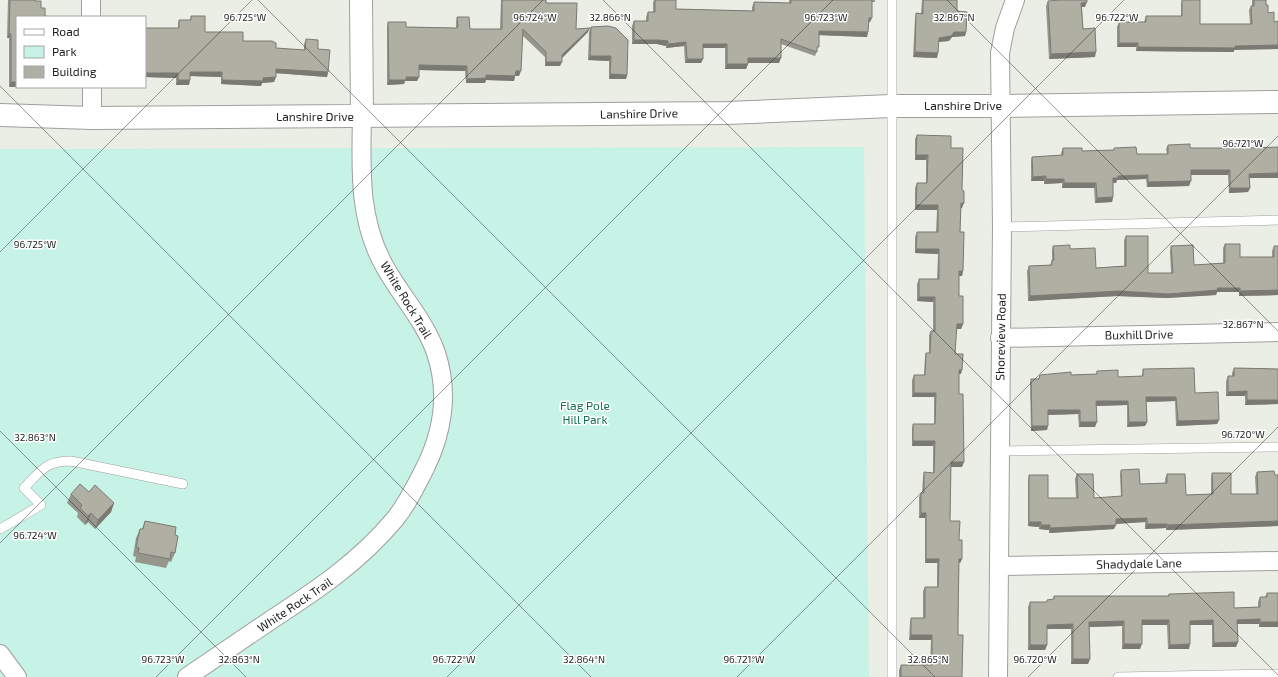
<svg xmlns="http://www.w3.org/2000/svg" width="1278" height="677" font-family="'Exo 2',sans-serif">
<rect width="100%" height="100%" fill="#ebeee5"/>
<path fill="#c6f3e5" d="M 864,147 L 869,677 L 0,677 L 0,149 Z"/>
<g fill="none" stroke-linecap="round" stroke-linejoin="round">
<defs>
<path id="service" d="M 1002,227 L 1278,220
M 1000,451 L 1278,447
M 0,529 L 41,505 L 24,488 C 41,471 45,461 71,461 L 183,484
M 892,677 L 892,0
M 1118,677 L 1276,674 L 1276,677"/>
<path id="minor" d="M 91,0 L 91,17
M 92,87 L 92,118
M 1000,338 L 1278,332
M 1000,566 L 1278,561
M 0,654 L 17,677
M 187,677 C 215,658 243,639 271,620 C 317,590 359,562 395,519 C 407,504 416,486 425,468 C 443,432 449,392 436,353 C 425,321 401,296 385,267 C 358,220 361,168 362,117
M 998,677 L 1002,227 L 1000,53 L 1005,28 L 1015,0"/>
<path id="tertiary" d="M 361,0 L 362,117
M 0,115 L 92,118 L 727,113 L 891,106 L 1001,106 L 1278,102"/>
</defs>
<use href="#service" stroke="#9f9f9f" stroke-width="10"/>
<use href="#minor" stroke="#9f9f9f" stroke-width="20"/>
<use href="#tertiary" stroke="#9f9f9f" stroke-width="24"/>
<use href="#service" stroke="#fff" stroke-width="9"/>
<use href="#minor" stroke="#fff" stroke-width="18"/>
<use href="#tertiary" stroke="#fff" stroke-width="22"/>
</g>
<path fill="#96968d" d="M 8,0 L 35,0 L 17,17 L 17,87 L 9,87 L 9,38 L 7,38 Z
M 501,0 L 546,0 L 546,3 L 576,29 L 588,32 L 562,58 L 560,66 L 545,66 L 545,57 L 522,35 L 519,76 L 515,76 L 514,81 L 486,80 L 485,83 L 466,83 L 465,71 L 419,70 L 419,77 L 417,81 L 405,81 L 404,84 L 387,85 L 387,27 L 388,22 L 406,27 L 456,28 L 456,22 L 457,17 L 470,29 L 500,29 Z
M 654,0 L 676,0 L 676,9 L 752,11 L 752,7 L 754,2 L 789,3 L 789,0 L 875,0 L 875,2 L 872,2 L 870,22 L 869,22 L 867,37 L 819,35 L 817,51 L 815,56 L 781,44 L 779,63 L 748,63 L 746,69 L 725,69 L 725,48 L 703,48 L 701,63 L 685,63 L 684,46 L 666,48 L 666,46 L 657,44 L 632,44 L 632,26 L 634,21 L 646,21 L 646,17 L 648,12 L 653,12 L 653,2 Z
M 922,0 L 957,0 L 957,11 L 966,32 L 965,36 L 952,37 L 949,41 L 938,42 L 937,58 L 913,57 L 915,18 L 916,13 L 921,13 Z
M 1182,0 L 1200,24 L 1250,24 L 1249,10 L 1251,6 L 1252,6 L 1252,0 L 1266,0 L 1266,5 L 1234,50 L 1234,52 L 1136,51 L 1136,47 L 1117,47 L 1117,27 L 1119,22 L 1144,22 L 1146,16 L 1181,16 L 1181,4 Z
M 1048,1 L 1085,7 L 1082,7 L 1083,29 L 1095,57 L 1049,59 L 1046,6 Z
M 191,16 L 205,32 L 276,48 L 304,50 L 304,44 L 306,39 L 318,49 L 328,72 L 327,77 L 276,73 L 274,82 L 262,83 L 261,86 L 221,84 L 221,77 L 190,76 L 189,85 L 176,85 L 176,78 L 145,77 L 145,28 L 178,28 L 178,25 L 179,20 L 190,20 Z
M 591,27 L 627,75 L 626,79 L 609,79 L 609,61 L 588,60 L 589,32 Z
M 917,135 L 951,148 L 962,190 L 962,208 L 961,208 L 960,232 L 963,271 L 962,276 L 959,276 L 959,296 L 963,324 L 961,329 L 956,329 L 955,354 L 961,374 L 959,374 L 959,394 L 962,467 L 951,467 L 950,521 L 959,540 L 962,559 L 960,563 L 959,563 L 958,635 L 962,677 L 899,677 L 899,670 L 901,665 L 930,665 L 931,640 L 909,640 L 910,622 L 911,618 L 923,618 L 923,591 L 925,587 L 937,587 L 937,563 L 925,563 L 925,518 L 919,518 L 919,497 L 921,493 L 922,493 L 923,477 L 924,472 L 933,473 L 933,446 L 912,446 L 912,429 L 913,424 L 934,424 L 934,397 L 912,397 L 912,380 L 914,375 L 924,375 L 925,357 L 926,353 L 929,353 L 929,335 L 931,331 L 933,331 L 933,302 L 917,301 L 917,284 L 919,279 L 937,279 L 938,254 L 915,253 L 915,237 L 917,232 L 936,232 L 937,210 L 915,210 L 915,188 L 917,183 L 926,183 L 926,160 L 915,160 L 915,139 Z
M 1225,144 L 1249,148 L 1278,147 L 1278,178 L 1249,178 L 1250,188 L 1248,192 L 1229,193 L 1228,175 L 1191,175 L 1189,186 L 1147,187 L 1146,179 L 1117,180 L 1116,183 L 1113,183 L 1113,197 L 1112,202 L 1095,203 L 1094,188 L 1062,188 L 1062,183 L 1044,184 L 1044,181 L 1031,181 L 1031,161 L 1032,157 L 1061,155 L 1061,153 L 1063,148 L 1082,151 L 1114,150 L 1114,148 L 1137,154 L 1167,154 L 1166,149 L 1168,145 L 1190,148 L 1224,148 Z
M 1126,236 L 1148,273 L 1171,273 L 1170,251 L 1171,246 L 1194,265 L 1223,263 L 1223,248 L 1225,244 L 1240,257 L 1272,257 L 1272,251 L 1274,246 L 1278,295 L 1239,296 L 1239,292 L 1217,292 L 1216,295 L 1167,298 L 1117,296 L 1028,301 L 1027,271 L 1029,266 L 1050,265 L 1052,260 L 1052,250 L 1053,246 L 1070,249 L 1096,268 L 1124,266 L 1124,240 Z
M 1234,368 L 1278,369 L 1278,404 L 1245,405 L 1245,396 L 1226,396 L 1226,381 L 1228,376 L 1232,376 L 1232,373 Z
M 1143,369 L 1195,393 L 1219,420 L 1217,424 L 1176,426 L 1175,401 L 1146,402 L 1147,422 L 1145,426 L 1127,427 L 1127,405 L 1096,406 L 1095,427 L 1079,427 L 1078,414 L 1048,415 L 1047,430 L 1031,431 L 1030,384 L 1031,379 L 1038,379 L 1040,375 L 1071,375 L 1096,374 L 1097,371 L 1118,377 L 1142,376 L 1142,374 Z
M 1121,470 L 1140,484 L 1165,483 L 1165,479 L 1167,474 L 1186,495 L 1211,494 L 1211,478 L 1212,473 L 1231,494 L 1256,494 L 1255,477 L 1257,472 L 1275,475 L 1278,475 L 1278,526 L 1166,530 L 1166,528 L 1145,529 L 1145,522 L 1116,524 L 1114,529 L 1049,533 L 1049,530 L 1039,529 L 1039,527 L 1028,526 L 1028,480 L 1029,475 L 1048,498 L 1076,498 L 1075,479 L 1077,474 L 1094,498 L 1121,497 L 1120,474 Z
M 89,492 L 114,503 L 111,512 L 95,529 L 88,522 L 85,525 L 77,517 L 78,513 L 67,503 L 71,494 Z
M 145,521 L 175,535 L 175,553 L 171,562 L 169,561 L 166,568 L 135,562 L 136,557 L 133,556 L 136,538 L 140,529 L 142,529 Z
M 1267,593 L 1278,593 L 1259,627 L 1259,624 L 1237,624 L 1238,642 L 1236,647 L 1212,647 L 1212,625 L 1190,625 L 1189,649 L 1168,649 L 1167,625 L 1142,625 L 1140,649 L 1122,649 L 1122,626 L 1089,627 L 1090,659 L 1088,664 L 1071,664 L 1071,629 L 1047,629 L 1047,645 L 1045,650 L 1028,650 L 1028,607 L 1030,602 L 1047,602 L 1047,600 L 1053,600 L 1054,596 L 1168,596 L 1169,594 L 1234,608 L 1258,607 L 1258,602 L 1260,597 L 1265,597 Z"/>
<path fill="#7a7a73" d="M 1087,2 L 1085,7 L 1080,7 L 1081,3 Z
M 869,18 L 872,18 L 870,22 L 867,22 Z
M 590,28 L 588,32 L 561,59 L 562,55 Z
M 819,31 L 868,32 L 867,37 L 817,35 Z
M 954,32 L 966,32 L 965,36 L 952,37 L 949,41 L 937,42 L 939,38 Z
M 9,34 L 11,34 L 9,38 L 7,38 Z
M 634,40 L 659,40 L 668,41 L 666,46 L 657,44 L 632,44 Z
M 686,42 L 684,46 L 666,48 L 668,44 Z
M 1119,43 L 1138,43 L 1136,47 L 1117,47 Z
M 703,44 L 727,44 L 725,48 L 701,48 Z
M 1278,45 L 1278,49 L 1234,50 L 1234,52 L 1136,51 L 1138,47 Z
M 915,52 L 938,53 L 937,58 L 913,57 Z
M 1096,52 L 1095,57 L 1049,59 L 1051,54 Z
M 590,56 L 611,56 L 609,61 L 588,60 Z
M 748,58 L 781,58 L 779,63 L 747,63 Z
M 687,59 L 703,59 L 701,63 L 685,63 Z
M 546,62 L 562,62 L 560,66 L 545,66 Z
M 727,64 L 748,64 L 746,69 L 725,69 Z
M 419,65 L 467,66 L 465,71 L 417,70 Z
M 276,69 L 328,72 L 327,77 L 274,73 Z
M 516,71 L 521,71 L 519,76 L 514,76 Z
M 190,72 L 222,72 L 221,77 L 189,76 Z
M 145,73 L 178,73 L 176,78 L 145,77 Z
M 610,74 L 627,75 L 626,79 L 609,79 Z
M 486,75 L 515,76 L 514,81 L 486,80 L 485,83 L 466,83 L 467,79 Z
M 276,77 L 274,82 L 262,83 L 261,86 L 221,84 L 222,80 L 263,78 Z
M 406,77 L 419,77 L 417,81 L 405,81 L 404,84 L 387,85 L 389,80 Z
M 178,80 L 190,80 L 189,85 L 176,85 Z
M 11,82 L 17,82 L 17,87 L 9,87 Z
M 916,155 L 928,155 L 926,160 L 915,160 Z
M 1191,170 L 1230,170 L 1228,175 L 1189,175 Z
M 1278,173 L 1278,178 L 1248,178 L 1249,174 Z
M 1148,175 L 1146,179 L 1117,180 L 1116,183 L 1111,183 L 1113,178 L 1118,176 Z
M 1046,176 L 1044,181 L 1031,181 L 1033,177 Z
M 1046,179 L 1064,179 L 1062,183 L 1044,184 Z
M 1191,181 L 1189,186 L 1147,187 L 1148,182 Z
M 1064,183 L 1096,183 L 1094,188 L 1062,188 Z
M 1230,188 L 1250,188 L 1248,192 L 1229,193 Z
M 1113,197 L 1112,202 L 1095,203 L 1097,198 Z
M 961,203 L 964,203 L 962,208 L 959,208 Z
M 916,205 L 938,205 L 937,210 L 915,210 Z
M 916,249 L 939,249 L 938,254 L 915,253 Z
M 959,271 L 963,271 L 962,276 L 957,276 Z
M 1217,288 L 1240,288 L 1239,292 L 1217,292 L 1216,295 L 1167,298 L 1117,296 L 1028,301 L 1030,296 L 1119,291 Z
M 1278,290 L 1278,295 L 1239,296 L 1240,291 Z
M 919,297 L 935,297 L 933,302 L 917,301 Z
M 957,324 L 963,324 L 961,329 L 955,329 Z
M 959,370 L 962,370 L 961,374 L 958,374 Z
M 1247,391 L 1245,396 L 1226,396 L 1228,392 Z
M 914,393 L 936,393 L 934,397 L 912,397 Z
M 1146,397 L 1176,397 L 1175,401 L 1144,402 Z
M 1247,400 L 1278,400 L 1278,404 L 1245,405 Z
M 1096,401 L 1128,401 L 1127,405 L 1094,406 Z
M 1048,410 L 1080,410 L 1078,414 L 1046,415 Z
M 1219,420 L 1217,424 L 1176,426 L 1178,421 Z
M 1080,422 L 1097,422 L 1095,427 L 1079,427 Z
M 1129,422 L 1147,422 L 1145,426 L 1127,427 Z
M 1032,426 L 1048,426 L 1047,430 L 1031,431 Z
M 913,441 L 935,441 L 933,446 L 912,446 Z
M 951,462 L 964,462 L 962,467 L 950,467 Z
M 114,503 L 111,512 L 95,529 L 98,520 Z
M 91,513 L 88,522 L 85,525 L 88,516 Z
M 921,513 L 926,513 L 925,518 L 919,518 Z
M 1147,518 L 1145,522 L 1114,524 L 1116,519 Z
M 1278,521 L 1278,526 L 1166,530 L 1168,525 Z
M 1029,522 L 1041,522 L 1039,527 L 1028,526 Z
M 1147,524 L 1167,524 L 1166,528 L 1145,529 Z
M 1041,525 L 1050,525 L 1049,530 L 1039,529 Z
M 1116,525 L 1114,529 L 1049,533 L 1050,528 Z
M 926,559 L 939,559 L 937,563 L 925,563 Z
M 959,559 L 962,559 L 960,563 L 957,563 Z
M 1260,619 L 1259,624 L 1235,624 L 1237,620 Z
M 1142,620 L 1169,620 L 1167,625 L 1140,625 Z
M 1213,620 L 1212,625 L 1188,625 L 1190,621 Z
M 1124,621 L 1122,626 L 1088,627 L 1089,622 Z
M 1260,622 L 1278,622 L 1278,627 L 1259,627 Z
M 1073,624 L 1071,629 L 1045,629 L 1047,625 Z
M 911,635 L 932,635 L 931,640 L 909,640 Z
M 1238,642 L 1236,647 L 1212,647 L 1214,643 Z
M 1124,644 L 1142,644 L 1140,649 L 1122,649 Z
M 1190,644 L 1189,649 L 1168,649 L 1170,645 Z
M 1030,645 L 1047,645 L 1045,650 L 1028,650 Z
M 1073,659 L 1090,659 L 1088,664 L 1071,664 Z"/>
<path fill="#afafa4" stroke="#7a7a73" d="M 10,0 L 35,0 L 35,1 L 41,1 L 41,8 L 45,8 L 45,16 L 47,16 L 47,17 L 17,17 L 17,82 L 11,82 L 11,34 L 9,34 Z
M 502,0 L 546,0 L 546,3 L 577,3 L 576,29 L 590,28 L 562,55 L 562,62 L 546,62 L 546,52 L 523,29 L 521,71 L 516,71 L 515,76 L 486,75 L 486,78 L 467,79 L 467,66 L 419,65 L 419,77 L 406,77 L 406,80 L 389,80 L 388,22 L 406,22 L 406,27 L 456,28 L 458,27 L 457,17 L 469,17 L 470,29 L 502,29 Z
M 655,0 L 676,0 L 676,9 L 754,11 L 754,2 L 791,3 L 791,0 L 872,0 L 872,18 L 869,18 L 868,32 L 819,31 L 819,47 L 817,47 L 817,52 L 781,39 L 781,58 L 748,58 L 748,64 L 727,64 L 727,44 L 703,44 L 703,59 L 687,59 L 686,42 L 668,44 L 668,41 L 659,40 L 634,40 L 634,21 L 648,21 L 648,12 L 655,12 Z
M 923,0 L 957,0 L 957,11 L 967,12 L 966,32 L 954,32 L 951,36 L 939,38 L 938,53 L 915,52 L 916,13 L 923,14 Z
M 1060,0 L 1087,0 L 1087,2 L 1081,3 L 1083,29 L 1095,28 L 1096,52 L 1051,54 L 1048,1 Z
M 1182,0 L 1200,0 L 1200,24 L 1252,24 L 1251,6 L 1254,6 L 1254,0 L 1266,0 L 1266,5 L 1268,5 L 1268,13 L 1274,12 L 1274,22 L 1278,21 L 1278,45 L 1235,46 L 1235,48 L 1138,47 L 1138,43 L 1119,43 L 1119,22 L 1146,22 L 1146,16 L 1182,16 Z
M 191,16 L 205,16 L 205,32 L 243,32 L 243,41 L 272,41 L 276,43 L 276,48 L 305,50 L 306,39 L 318,40 L 318,49 L 330,50 L 328,72 L 276,69 L 276,77 L 263,78 L 263,81 L 222,80 L 222,72 L 190,72 L 190,80 L 178,80 L 178,73 L 145,73 L 145,28 L 179,28 L 179,20 L 191,20 Z
M 608,26 L 616,28 L 628,40 L 627,75 L 610,74 L 611,56 L 590,56 L 591,27 Z
M 917,135 L 951,136 L 951,148 L 963,148 L 962,190 L 964,191 L 964,203 L 961,203 L 960,232 L 964,232 L 963,271 L 959,271 L 959,296 L 963,296 L 963,324 L 957,324 L 955,354 L 963,354 L 962,370 L 959,370 L 959,394 L 963,394 L 964,462 L 951,462 L 950,521 L 960,521 L 959,540 L 962,540 L 962,559 L 959,559 L 958,619 L 958,635 L 963,635 L 962,677 L 901,677 L 901,665 L 932,665 L 932,635 L 911,635 L 911,618 L 925,618 L 925,587 L 938,587 L 939,559 L 926,559 L 926,513 L 921,513 L 921,493 L 924,493 L 924,472 L 934,473 L 935,441 L 913,441 L 913,424 L 935,424 L 936,393 L 914,393 L 914,375 L 925,375 L 926,353 L 930,353 L 931,331 L 935,331 L 935,297 L 919,297 L 919,279 L 939,279 L 939,249 L 916,249 L 917,232 L 938,232 L 938,205 L 916,205 L 917,183 L 927,183 L 928,155 L 916,155 Z
M 1249,143 L 1249,148 L 1278,147 L 1278,173 L 1249,174 L 1250,188 L 1230,188 L 1230,170 L 1191,170 L 1191,181 L 1148,182 L 1148,175 L 1118,176 L 1118,178 L 1113,178 L 1113,197 L 1097,198 L 1096,183 L 1064,183 L 1064,179 L 1046,179 L 1046,176 L 1033,177 L 1032,157 L 1063,155 L 1063,148 L 1082,148 L 1082,151 L 1114,150 L 1114,148 L 1136,147 L 1137,154 L 1168,154 L 1168,145 L 1190,144 L 1190,148 L 1226,148 L 1225,144 Z
M 1126,236 L 1148,236 L 1148,273 L 1173,273 L 1171,246 L 1193,245 L 1194,265 L 1225,263 L 1225,244 L 1240,244 L 1240,257 L 1274,257 L 1274,246 L 1278,246 L 1278,290 L 1240,291 L 1240,288 L 1217,288 L 1218,290 L 1168,294 L 1119,291 L 1030,296 L 1029,266 L 1052,265 L 1052,260 L 1054,260 L 1053,246 L 1070,245 L 1070,249 L 1095,248 L 1096,268 L 1126,266 Z
M 1194,368 L 1195,393 L 1218,392 L 1219,420 L 1178,421 L 1176,397 L 1146,397 L 1147,422 L 1129,422 L 1128,401 L 1096,401 L 1097,422 L 1080,422 L 1080,410 L 1048,410 L 1048,426 L 1032,426 L 1031,379 L 1039,379 L 1040,375 L 1071,372 L 1071,375 L 1097,374 L 1097,371 L 1118,370 L 1118,377 L 1143,376 L 1143,369 Z
M 1234,368 L 1278,369 L 1278,400 L 1247,400 L 1247,391 L 1228,392 L 1228,376 L 1234,376 Z
M 1139,469 L 1140,484 L 1167,483 L 1167,474 L 1185,474 L 1186,495 L 1213,494 L 1212,473 L 1231,473 L 1231,494 L 1258,494 L 1257,472 L 1274,471 L 1275,475 L 1278,475 L 1278,521 L 1168,525 L 1167,524 L 1147,524 L 1147,518 L 1116,519 L 1116,525 L 1050,528 L 1050,525 L 1041,525 L 1041,522 L 1029,522 L 1029,475 L 1048,475 L 1048,498 L 1078,498 L 1077,474 L 1093,474 L 1094,498 L 1122,496 L 1121,470 Z
M 80,484 L 89,492 L 95,485 L 114,503 L 98,520 L 91,513 L 88,516 L 80,508 L 82,505 L 71,494 Z
M 145,521 L 176,527 L 175,535 L 178,536 L 175,553 L 171,552 L 170,559 L 138,553 L 139,548 L 136,547 L 140,529 L 143,529 Z
M 1234,592 L 1234,608 L 1260,607 L 1260,597 L 1267,597 L 1267,593 L 1278,593 L 1278,622 L 1260,622 L 1260,619 L 1237,620 L 1238,642 L 1214,643 L 1213,620 L 1190,621 L 1190,644 L 1170,645 L 1169,620 L 1142,620 L 1142,644 L 1124,644 L 1124,621 L 1089,622 L 1090,659 L 1073,659 L 1073,624 L 1047,625 L 1047,645 L 1030,645 L 1030,602 L 1047,602 L 1047,600 L 1054,599 L 1054,596 L 1169,596 L 1169,594 Z"/>
<path fill="none" stroke="#1e1e1e" stroke-width="1" stroke-opacity="0.45" d="M 258,0 L 935,677M 603,0 L 1278,675M 947,0 L 1278,331M 0,86 L 591,677M 0,252 L 252,0M 0,431 L 246,677M 0,543 L 543,0M 156,677 L 833,0M 447,677 L 1124,0M 737,677 L 1278,136M 1028,677 L 1278,427"/>
<g text-anchor="middle" stroke-width="3" stroke-linejoin="round" paint-order="stroke">
<g font-size="12" fill="#1e1e1e" stroke="#fff">
<text x="963" y="110">Lanshire Drive</text>
<text transform="translate(639 114) rotate(-1)" y="4">Lanshire Drive</text>
<text x="315" y="121">Lanshire Drive</text>
<text transform="translate(406 300) rotate(59)" y="4">White Rock Trail</text>
<text transform="translate(1139 335) rotate(-1)" y="4">Buxhill Drive</text>
<text transform="translate(1001 337) rotate(-89)" y="4">Shoreview Road</text>
<text transform="translate(1139 564) rotate(-1)" y="4">Shadydale Lane</text>
<text transform="translate(295 605) rotate(-34)" y="4">White Rock Trail</text>
</g>
<g font-size="12" fill="#187054" stroke="#fff">
<text x="585" y="410">Flag Pole<tspan x="585" dy="14">Hill Park</tspan></text>
</g>
</g>
<g font-size="10" text-anchor="middle" fill="#1e1e1e" stroke="#fff" stroke-width="3" stroke-linejoin="round" paint-order="stroke">
<text x="245" y="21">96.725°W</text>
<text x="535" y="21">96.724°W</text>
<text x="610" y="21">32.866°N</text>
<text x="826" y="21">96.723°W</text>
<text x="954" y="21">32.867°N</text>
<text x="1117" y="21">96.722°W</text>
<text x="1243" y="147">96.721°W</text>
<text x="35" y="248">96.725°W</text>
<text x="1243" y="328">32.867°N</text>
<text x="1243" y="438">96.720°W</text>
<text x="35" y="441">32.863°N</text>
<text x="35" y="539">96.724°W</text>
<text x="163" y="663">96.723°W</text>
<text x="454" y="663">96.722°W</text>
<text x="744" y="663">96.721°W</text>
<text x="239" y="663">32.863°N</text>
<text x="584" y="663">32.864°N</text>
<text x="928" y="663">32.865°N</text>
<text x="1035" y="663">96.720°W</text>
</g>
<rect x="16" y="16" width="130" height="72" fill="#ffffff" stroke="#a5a5a5"/>
<rect x="24" y="29" width="20" height="6" fill="#ffffff" stroke="#a5a5a5"/>
<text x="52" y="36" font-size="12" fill="#1e1e1e">Road</text>
<rect x="24" y="46" width="20" height="12" fill="#c6f3e5" stroke="#a5a5a5"/>
<text x="52" y="56" font-size="12" fill="#1e1e1e">Park</text>
<rect x="24" y="66" width="20" height="12" fill="#afafa4" stroke="#a5a5a5"/>
<text x="52" y="76" font-size="12" fill="#1e1e1e">Building</text>
</svg>
